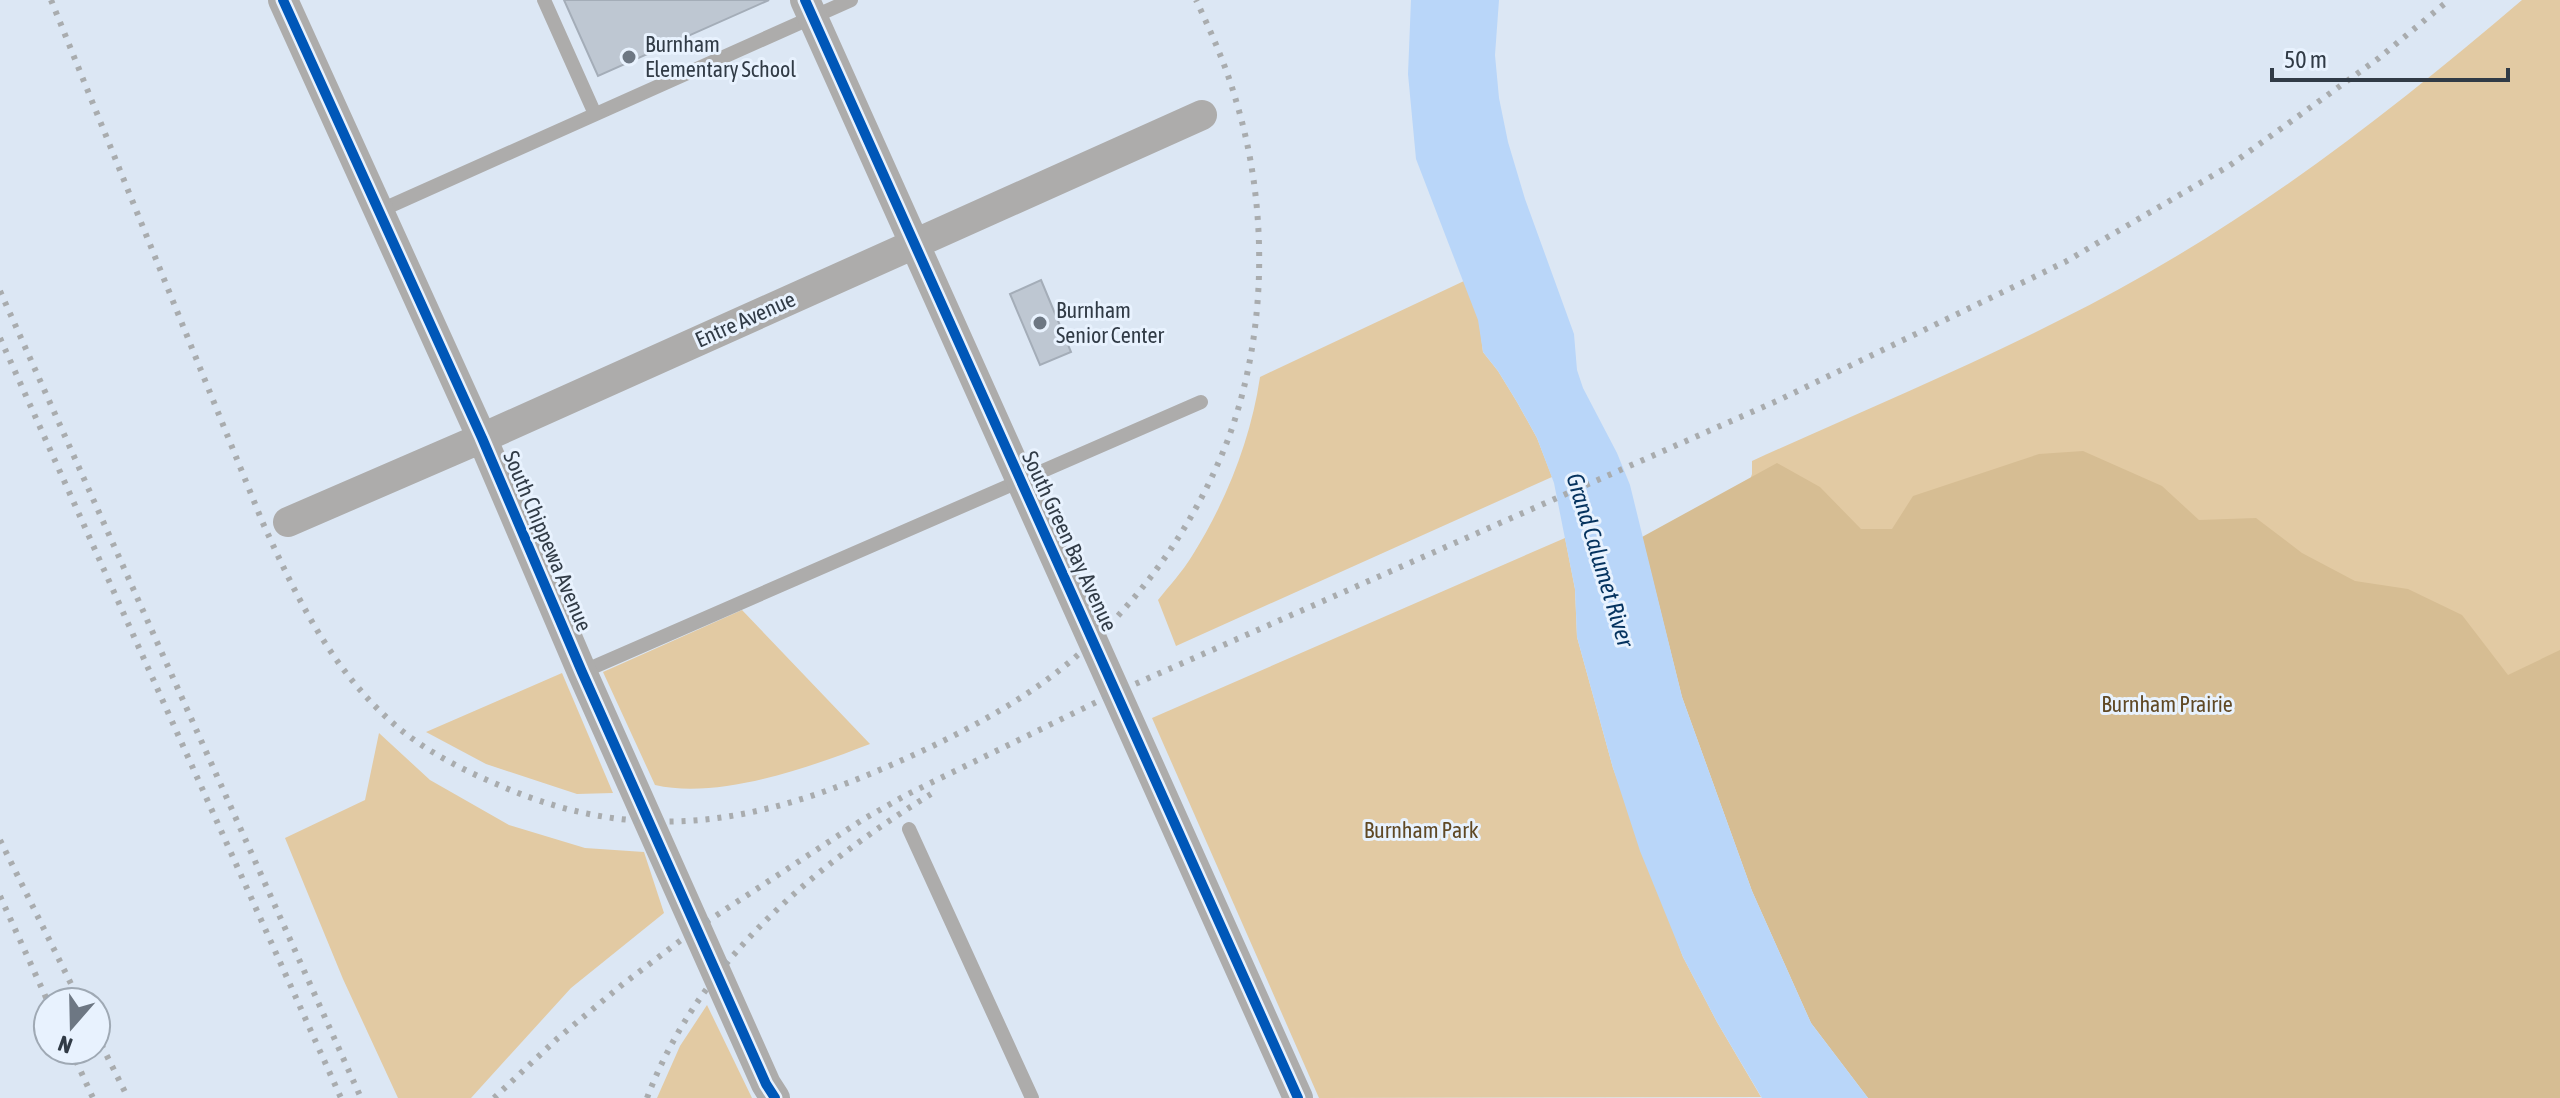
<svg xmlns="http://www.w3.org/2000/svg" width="2560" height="1098" font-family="'Asap Condensed',sans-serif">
<rect width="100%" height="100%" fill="#dce7f4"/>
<path fill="#e2caa3" d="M 2522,0 L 2560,0 L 2560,1098 L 1922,1098 L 1743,500 L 1752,474 L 1752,461 C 1884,401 2020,346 2146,274 C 2281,197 2404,101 2522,0 Z
M 1464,281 L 1479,320 L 1483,352 L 1498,371 L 1517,402 L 1537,438 L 1552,477 L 1176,646 L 1158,600 C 1169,586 1183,571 1192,556 C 1226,502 1251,439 1260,377 Z
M 1565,538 L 1575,589 L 1577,637 L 1613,768 L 1683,957 L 1717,1022 L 1761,1097 L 1319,1098 L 1152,718 Z
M 742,610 L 870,744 C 810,767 719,800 655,785 L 603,672 Z
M 562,673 L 613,793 L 577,794 L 486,764 L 426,732 Z
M 379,733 L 430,780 L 509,825 L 585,848 L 644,852 L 664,913 L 571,988 L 471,1098 L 398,1098 L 343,979 L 285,838 L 365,800 Z
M 707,1005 L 752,1098 L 657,1098 L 680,1046 Z"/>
<path fill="#d6bd93" d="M 2083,451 L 2162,486 L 2199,520 L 2256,518 L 2302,553 L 2355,581 L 2408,589 L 2462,615 L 2508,675 L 2560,650 L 2560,1098 L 1868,1098 L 1811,1023 L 1752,891 L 1682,697 L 1642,537 L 1777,463 L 1820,487 L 1861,529 L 1892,529 L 1913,496 L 2039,454 Z"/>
<path fill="#b9d6f9" d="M 1411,0 L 1499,0 L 1495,55 L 1499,98 L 1508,142 L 1525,199 L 1574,334 L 1577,370 L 1583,388 L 1617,453 L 1630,485 L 1682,697 L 1752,891 L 1811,1023 L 1868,1098 L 1762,1098 L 1717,1022 L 1683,957 L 1640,851 L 1613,768 L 1577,637 L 1575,589 L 1554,483 L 1537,438 L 1517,402 L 1498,371 L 1483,352 L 1478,320 L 1416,159 L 1408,74 Z"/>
<path fill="#bec7d2" stroke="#a4adb8" stroke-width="2" d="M 564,0 L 769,0 L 598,76 Z
M 1041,280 L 1071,352 L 1040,365 L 1010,294 Z"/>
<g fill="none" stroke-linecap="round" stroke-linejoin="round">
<path stroke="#adacab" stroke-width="14" d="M 544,0 L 595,114
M 379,211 L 851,0
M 582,672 L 1201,402
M 909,829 L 1032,1098"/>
<path stroke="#adacab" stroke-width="30" d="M 283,0 L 482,438 L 582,672 L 766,1084 L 775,1098
M 805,0 L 1298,1098
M 288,522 L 482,438 L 1202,115"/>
<path stroke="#a9acae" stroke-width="6" stroke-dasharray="4 8" stroke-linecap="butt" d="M 51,0 L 262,521 C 294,592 327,661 384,715 C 417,747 460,769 501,786 C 654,852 778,818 922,751 C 984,722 1045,688 1094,640 C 1152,585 1198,516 1227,442 C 1267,337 1269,211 1237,104 C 1227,68 1212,34 1196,0
M 0,291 L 361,1098
M 0,338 L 341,1098
M 0,840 L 80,1002
M 0,896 L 48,1002
M 96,1034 L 128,1098
M 71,1050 L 93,1098
M 494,1098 L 558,1038 L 623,984 L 697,928 L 862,820 L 908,794 L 1117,692 L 1779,400 L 2065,262 L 2229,166 L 2379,58 L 2449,0
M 647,1098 C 698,963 811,868 931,794"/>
<defs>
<path id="cycleway" d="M 283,0 L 482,438 L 582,672 L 766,1084 L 775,1098
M 805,0 L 1298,1098"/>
</defs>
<use href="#cycleway" stroke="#e8f2fe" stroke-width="15"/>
<use href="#cycleway" stroke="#0057b8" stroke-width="10"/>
</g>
<g fill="#6d7783" stroke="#e8f2fe" stroke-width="3">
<circle cx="629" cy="57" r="8"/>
<circle cx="1040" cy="323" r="8"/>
</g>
<g text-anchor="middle" stroke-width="6" stroke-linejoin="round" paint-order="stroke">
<g font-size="22" fill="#313b46" stroke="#e8f2fe" text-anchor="start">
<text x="645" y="52">Burnham<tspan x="645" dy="25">Elementary School</tspan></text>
<text x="1056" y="318">Burnham<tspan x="1056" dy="25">Senior Center</tspan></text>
</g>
<g font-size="22" fill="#313b46" stroke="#e8f2fe">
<text transform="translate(745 319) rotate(-24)" y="8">Entre Avenue</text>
<text transform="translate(548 541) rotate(67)" y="8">South Chippewa Avenue</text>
<text transform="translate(1070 541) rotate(65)" y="8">South Green Bay Avenue</text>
</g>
<g font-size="22" fill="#604925" stroke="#e8f2fe">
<text x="2167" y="712">Burnham Prairie</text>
<text x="1421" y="838">Burnham Park</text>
</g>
<g font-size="24" font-style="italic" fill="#05335f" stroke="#e8f2fe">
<text transform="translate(1600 560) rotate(73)" y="8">Grand Calumet River</text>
</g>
</g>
<g transform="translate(72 1026) rotate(200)"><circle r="38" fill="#e8f2fe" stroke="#9fa9b4" stroke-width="2"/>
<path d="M0-6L14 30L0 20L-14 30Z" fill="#6d7783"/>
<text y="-12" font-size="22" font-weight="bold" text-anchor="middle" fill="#313b46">N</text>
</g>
<path d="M2272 68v12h236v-12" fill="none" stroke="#313b46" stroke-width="4"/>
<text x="2284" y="68" font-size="24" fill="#313b46" stroke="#e8f2fe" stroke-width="6" paint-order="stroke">50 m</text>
</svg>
